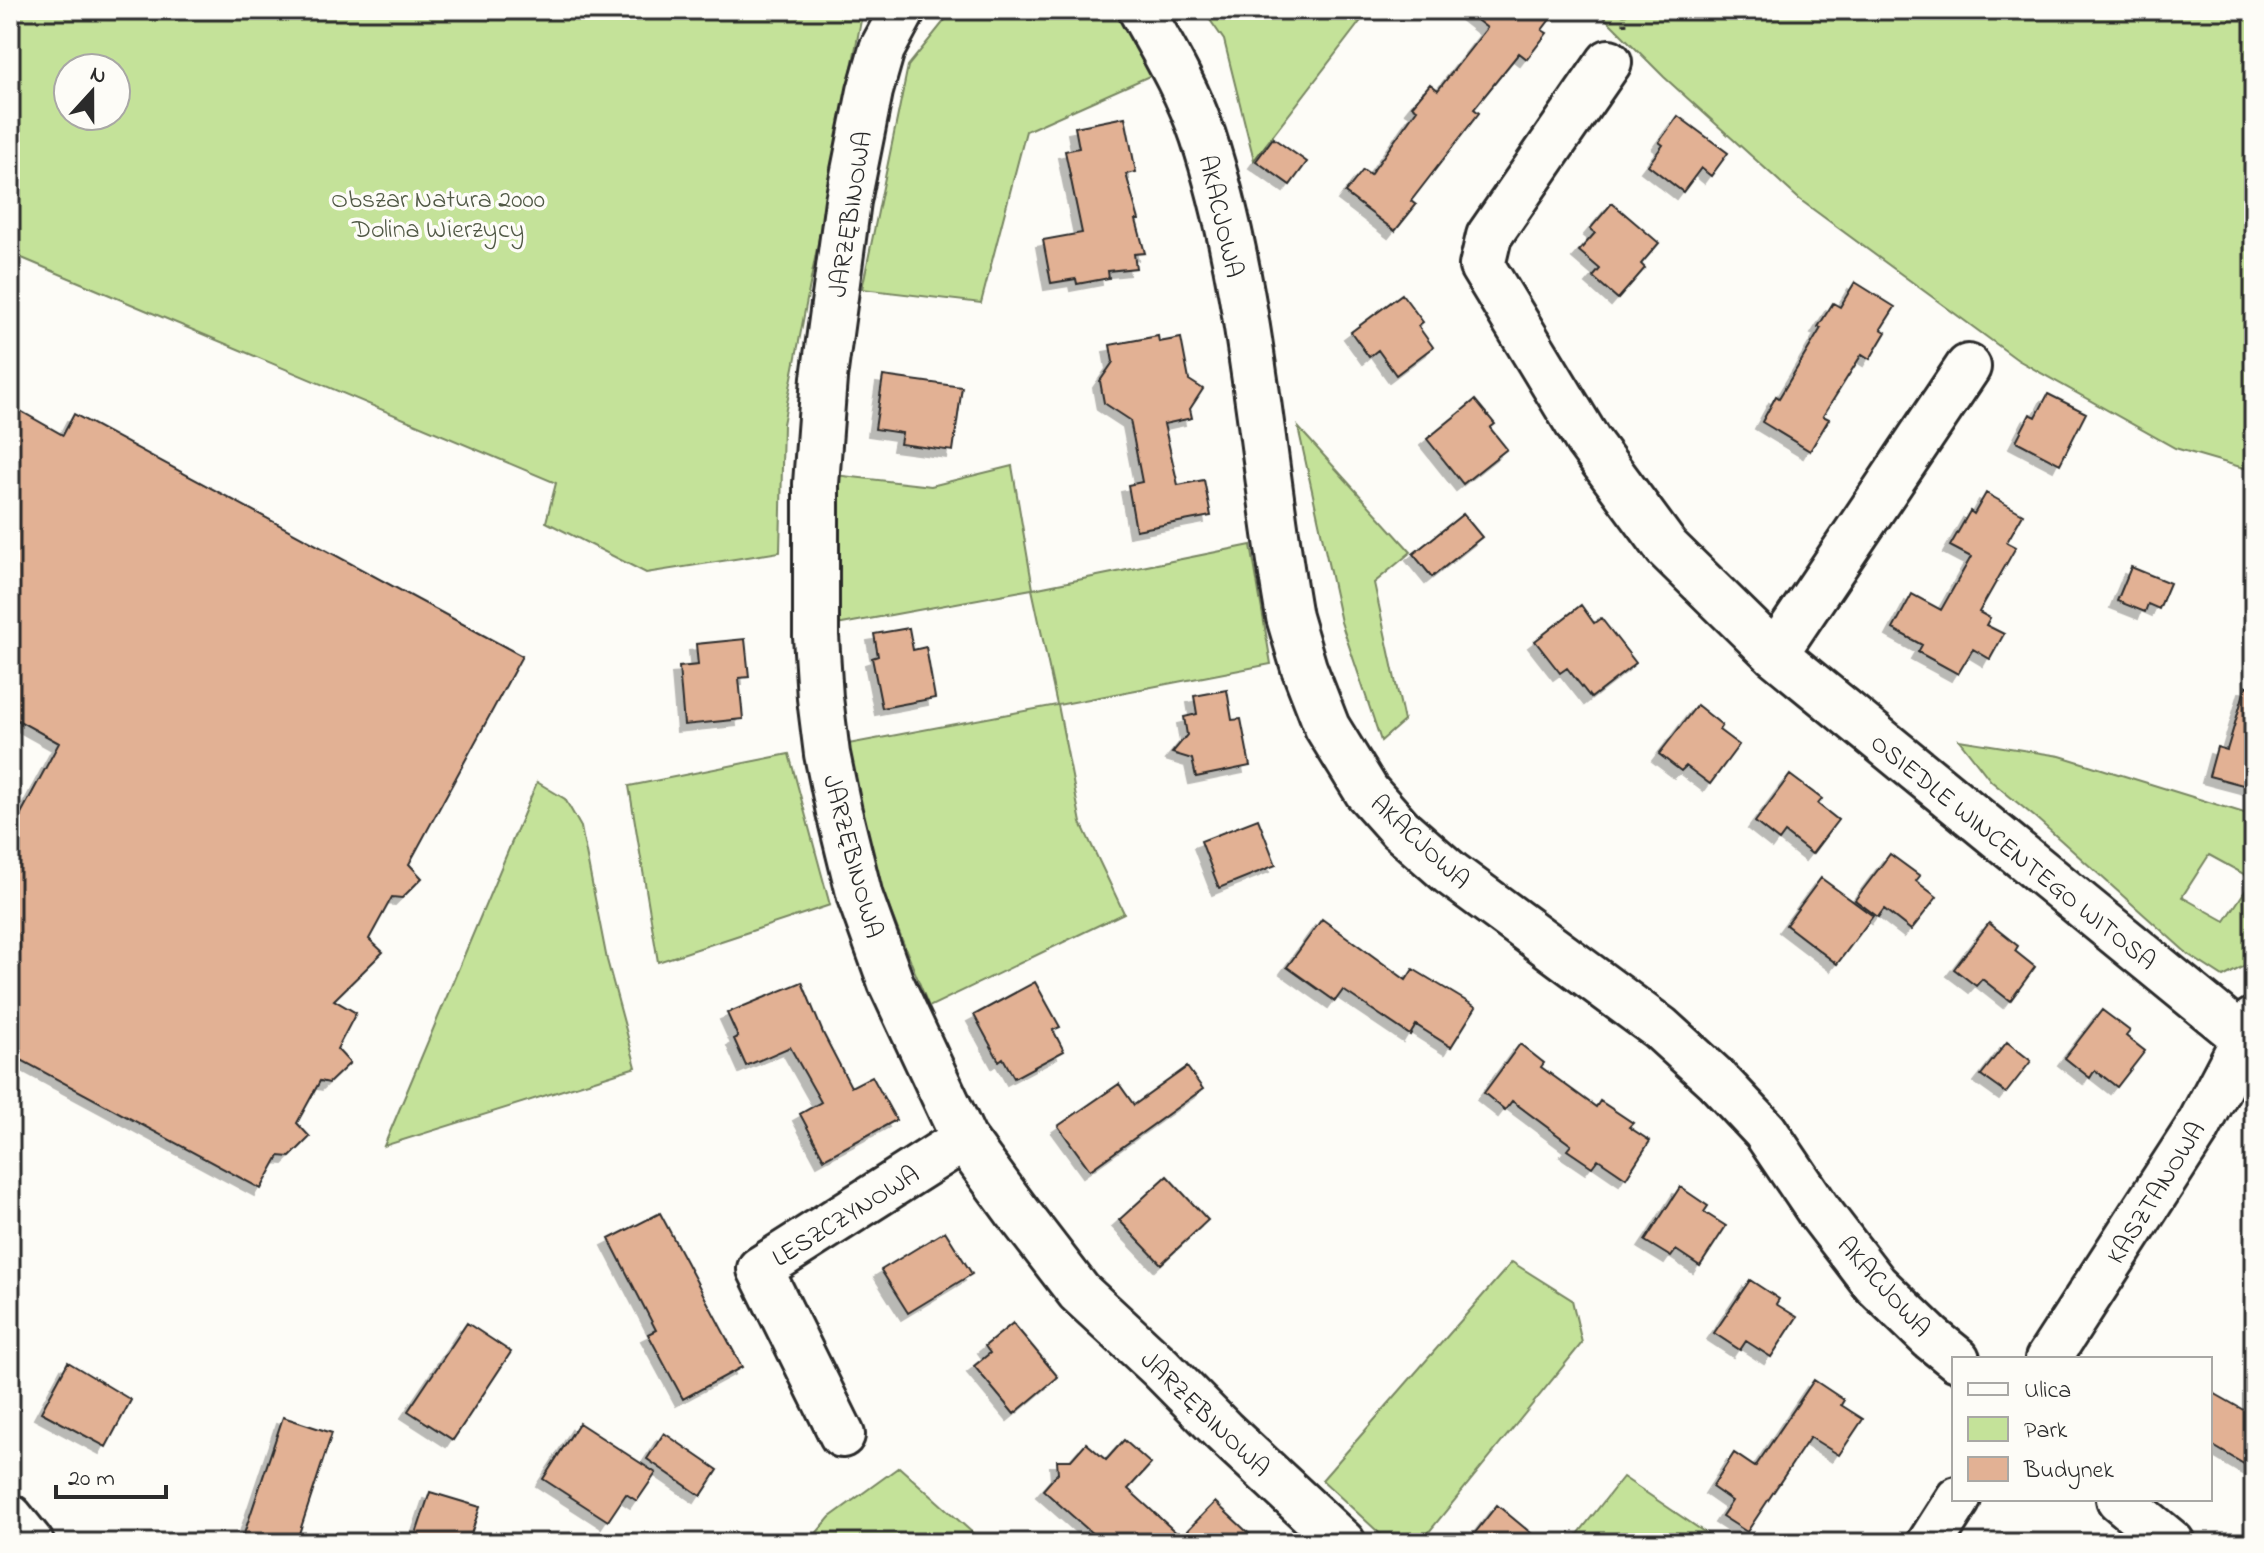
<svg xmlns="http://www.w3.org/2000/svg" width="2264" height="1553" font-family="'Indie Flower',sans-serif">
<defs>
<filter id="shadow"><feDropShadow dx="-7" dy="7" stdDeviation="0" flood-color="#0004"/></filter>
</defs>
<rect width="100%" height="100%" fill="#fdfcf7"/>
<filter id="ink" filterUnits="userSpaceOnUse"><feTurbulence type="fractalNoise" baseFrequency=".0125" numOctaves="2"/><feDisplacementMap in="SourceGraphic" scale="16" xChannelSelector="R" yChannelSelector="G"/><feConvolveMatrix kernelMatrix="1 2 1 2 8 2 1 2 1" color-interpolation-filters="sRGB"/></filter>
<g filter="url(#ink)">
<path fill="#c4e299" stroke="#788662" stroke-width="2" fill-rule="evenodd" d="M 10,10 L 863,10 L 783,424 L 780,552 L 646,573 L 546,522 L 556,483 L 10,253 ZM 68,68 L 116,68 L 116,116 L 68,116 Z
M 953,10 L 1107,10 L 1130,28 L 1154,74 L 1026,131 L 981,303 L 862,289 L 908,66 Z
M 1203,10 L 1369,10 L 1254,160 L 1224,40 Z
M 1597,10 L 2254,10 L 2254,471 L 2175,448 L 2018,360 L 1799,199 L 1664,77 Z
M 1298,427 L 1411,552 L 1374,583 L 1404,721 L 1381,741 L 1341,622 Z
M 1012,466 L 1033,589 L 1251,545 L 1271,664 L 1058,705 L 1081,823 L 1124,913 L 929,1007 L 880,885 L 843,745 L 1057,705 L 1032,589 L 831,626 L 835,475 L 931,486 Z
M 1959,740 L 2060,756 L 2254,816 L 2254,953 L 2248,964 L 2223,977 L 2189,955 L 2036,818 L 1991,781 ZM 2209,855 L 2253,879 L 2225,921 L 2182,897 Z
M 789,754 L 830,905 L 658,962 L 629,786 Z
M 537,782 L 565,799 L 581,827 L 607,960 L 636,1067 L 384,1146 Z
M 1512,1262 L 1572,1300 L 1582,1343 L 1420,1543 L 1390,1543 L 1322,1480 Z
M 899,1467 L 984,1543 L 808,1543 L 830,1517 Z
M 1623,1477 L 1716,1540 L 1714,1543 L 1571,1543 Z"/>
<path fill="#e2b194" stroke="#2b2b2b" stroke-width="2" filter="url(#shadow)" d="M 1464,10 L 1557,10 L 1542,30 L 1547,33 L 1527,59 L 1519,53 L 1474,109 L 1479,113 L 1411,201 L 1416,205 L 1395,231 L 1345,193 L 1363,170 L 1370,175 L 1417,109 L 1412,106 L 1430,84 L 1438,90 L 1487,28 Z
M 1678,116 L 1728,153 L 1711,176 L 1701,168 L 1683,192 L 1648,165 L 1663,145 L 1659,142 Z
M 1125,117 L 1136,172 L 1126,174 L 1139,220 L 1136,220 L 1145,253 L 1134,254 L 1136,268 L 1108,271 L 1109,278 L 1077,284 L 1076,279 L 1051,283 L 1043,240 L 1082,233 L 1065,151 L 1079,148 L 1075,127 Z
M 1273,138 L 1307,162 L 1290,185 L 1256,161 Z
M 1612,203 L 1659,243 L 1641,264 L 1645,268 L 1618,299 L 1593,277 L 1600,269 L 1579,251 L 1595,233 L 1590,229 Z
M 1855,282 L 1895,307 L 1881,329 L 1886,332 L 1870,359 L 1862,354 L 1823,416 L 1829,419 L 1810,451 L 1762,422 L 1776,396 L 1779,398 L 1821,328 L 1818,327 L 1833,303 L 1840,307 Z
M 1402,294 L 1423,322 L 1418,326 L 1433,347 L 1396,375 L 1378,350 L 1369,357 L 1351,332 Z
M 1158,336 L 1159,342 L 1181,338 L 1189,380 L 1203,389 L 1190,409 L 1192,418 L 1164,424 L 1178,485 L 1204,480 L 1211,516 L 1136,530 L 1128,485 L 1142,482 L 1130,420 L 1104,403 L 1100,381 L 1113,362 L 1110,345 Z
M 883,376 L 962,387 L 953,451 L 900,444 L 902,433 L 875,429 Z
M 2048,394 L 2086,413 L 2060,464 L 2016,441 L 2030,414 L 2036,417 Z
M 1475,400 L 1495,424 L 1490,428 L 1507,449 L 1463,484 L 1427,439 Z
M 10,405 L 63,435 L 74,414 L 522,656 L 409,864 L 422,878 L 402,898 L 392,897 L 369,939 L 383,952 L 334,1000 L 356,1013 L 337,1049 L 350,1063 L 329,1083 L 320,1081 L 297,1123 L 310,1137 L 290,1157 L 279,1156 L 261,1189 L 10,1054 L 10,834 L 59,743 L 10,716 Z
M 1986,493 L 2023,514 L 2007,542 L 2016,547 L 1979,612 L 1990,618 L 1986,625 L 2004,634 L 1990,659 L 1973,649 L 1958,674 L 1918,652 L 1922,645 L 1893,629 L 1912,594 L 1941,610 L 1971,557 L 1950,546 L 1970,511 L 1974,514 Z
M 1463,514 L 1482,537 L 1432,577 L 1413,554 Z
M 2131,567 L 2170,583 L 2159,609 L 2148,604 L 2145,612 L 2117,601 Z
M 1581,605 L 1594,623 L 1601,618 L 1636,663 L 1591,698 L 1567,668 L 1560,673 L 1535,641 Z
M 909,628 L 913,650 L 926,647 L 935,698 L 882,708 L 872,658 L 878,656 L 874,634 Z
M 745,639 L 749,677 L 739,678 L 743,719 L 684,725 L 679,667 L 698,665 L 696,644 Z
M 2246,686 L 2254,687 L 2254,788 L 2209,776 L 2217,747 L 2227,750 Z
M 1227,690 L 1232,720 L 1241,719 L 1250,766 L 1196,777 L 1192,759 L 1172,753 L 1187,735 L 1184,717 L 1197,714 L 1194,696 Z
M 1697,705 L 1722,725 L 1719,730 L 1739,745 L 1710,784 L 1686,766 L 1681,771 L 1659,754 Z
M 1790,775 L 1822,799 L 1818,804 L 1838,820 L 1812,854 L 1785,833 L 1779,841 L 1755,822 Z
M 1258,819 L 1276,865 L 1219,888 L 1201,841 Z
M 1890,854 L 1920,876 L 1916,881 L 1937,897 L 1911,930 L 1884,909 L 1878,917 L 1855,900 Z
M 1821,878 L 1873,916 L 1837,964 L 1786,925 Z
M 1322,919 L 1406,980 L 1413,969 L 1476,1007 L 1451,1047 L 1416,1025 L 1410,1035 L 1343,990 L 1335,1001 L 1287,967 Z
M 1989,923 L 2018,946 L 2015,951 L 2035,967 L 2010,1001 L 1982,979 L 1976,986 L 1954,969 Z
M 802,982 L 823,1033 L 851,1087 L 872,1076 L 896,1120 L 824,1159 L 800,1114 L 821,1102 L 790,1047 L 746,1066 L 734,1039 L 738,1037 L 727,1013 Z
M 1035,982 L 1060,1027 L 1053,1030 L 1064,1051 L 1014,1078 L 1003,1058 L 999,1061 L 974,1015 Z
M 2102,1010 L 2130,1031 L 2126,1036 L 2145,1051 L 2117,1087 L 2095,1070 L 2090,1078 L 2065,1058 Z
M 2007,1042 L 2031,1061 L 2006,1093 L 1981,1075 Z
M 1520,1044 L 1544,1063 L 1541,1067 L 1596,1107 L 1600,1101 L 1633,1123 L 1629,1127 L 1650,1141 L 1626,1178 L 1598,1159 L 1592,1167 L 1567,1150 L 1571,1145 L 1512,1101 L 1505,1110 L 1484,1093 Z
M 1187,1067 L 1203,1089 L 1090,1170 L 1058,1126 L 1119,1084 L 1134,1105 Z
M 1167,1176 L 1208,1220 L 1161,1264 L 1119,1220 Z
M 1680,1187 L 1708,1206 L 1704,1212 L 1726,1226 L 1700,1266 L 1676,1250 L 1671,1257 L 1645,1241 Z
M 660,1213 L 742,1367 L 683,1399 L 648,1334 L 656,1330 L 609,1239 Z
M 945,1231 L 972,1274 L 908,1313 L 881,1270 Z
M 1750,1280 L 1779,1299 L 1776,1304 L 1797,1317 L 1771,1357 L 1746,1341 L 1740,1350 L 1714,1333 Z
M 467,1323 L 511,1352 L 453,1440 L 408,1411 Z
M 1013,1323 L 1058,1377 L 1014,1414 L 974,1366 L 990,1353 L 985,1346 Z
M 68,1362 L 131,1400 L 106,1447 L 41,1412 Z
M 1814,1380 L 1844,1400 L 1841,1405 L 1863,1419 L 1839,1455 L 1810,1437 L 1747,1532 L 1722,1516 L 1732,1501 L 1712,1487 L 1734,1453 L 1755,1467 Z
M 2210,1391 L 2254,1416 L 2254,1470 L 2210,1444 Z
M 283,1417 L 332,1433 L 296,1543 L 241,1543 Z
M 579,1423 L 656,1473 L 637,1501 L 626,1494 L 608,1521 L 543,1479 Z
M 664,1433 L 718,1470 L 701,1496 L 647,1459 Z
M 1124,1440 L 1151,1464 L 1128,1489 L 1181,1537 L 1215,1502 L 1259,1543 L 1103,1543 L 1043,1490 L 1058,1473 L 1057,1460 L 1071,1460 L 1086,1443 L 1106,1460 Z
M 430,1492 L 480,1507 L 468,1543 L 413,1543 Z
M 1497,1505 L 1543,1543 L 1467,1543 Z"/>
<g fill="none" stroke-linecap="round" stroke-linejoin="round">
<defs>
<path id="minor" d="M 903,10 L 882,49 L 870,91 L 848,201 L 824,378 L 816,484 L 816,636 L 820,698 L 827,754 L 839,812 L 860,897 L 891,983 L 964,1139 L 1016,1210 L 1079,1292 L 1161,1368 L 1223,1431 L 1343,1543
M 1141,10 C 1164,51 1188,91 1203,136 C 1253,288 1261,459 1289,617 L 1304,668 L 1327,727 L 1367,792 L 1400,829 L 1450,873 L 1660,1028 L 1716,1079 L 1765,1131 L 1819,1211 L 1875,1284 L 1931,1338 L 1957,1359
M 1609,62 L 1489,236 L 1482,266 L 1588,441 L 1667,548 L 1775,654 L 2254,1046
M 1775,654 L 1968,367
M 2048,1359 L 2197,1129 L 2254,1020
M 842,1435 L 760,1269 L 964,1139
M 2119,1499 L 2172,1543
M 10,1517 L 31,1543
M 1930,1543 L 1958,1499"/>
</defs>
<use href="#minor" stroke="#2b2b2b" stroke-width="50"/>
<path stroke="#2b2b2b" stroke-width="5" stroke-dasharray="6 6" stroke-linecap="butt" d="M 1624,10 L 1625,25"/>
<use href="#minor" stroke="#fdfcf7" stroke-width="44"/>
</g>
</g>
<g text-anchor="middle" stroke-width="7" stroke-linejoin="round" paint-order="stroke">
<g font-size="26" fill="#515946" stroke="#fdfcf7">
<text x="438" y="207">Obszar Natura 2000<tspan x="438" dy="30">Dolina Wierzycy</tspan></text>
</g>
<g font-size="26" fill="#2b2b2b" stroke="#fdfcf7">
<text transform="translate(849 214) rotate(-81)" y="9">JARZĘBINOWA</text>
<text transform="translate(1222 216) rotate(77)" y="9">AKACJOWA</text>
<text transform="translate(1421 841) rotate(43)" y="9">AKACJOWA</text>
<text transform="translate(2014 851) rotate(39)" y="9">OSIEDLE WINCENTEGO WITOSA</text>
<text transform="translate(854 856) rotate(75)" y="9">JARZĘBINOWA</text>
<text transform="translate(2155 1192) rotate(-58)" y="9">KASZTANOWA</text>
<text transform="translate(845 1215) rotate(-32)" y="9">LESZCZYNOWA</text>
<text transform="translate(1885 1286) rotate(48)" y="9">AKACJOWA</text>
<text transform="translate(1206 1413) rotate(44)" y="9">JARZĘBINOWA</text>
</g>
</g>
<rect width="2264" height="1553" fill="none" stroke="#fdfcf7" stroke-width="40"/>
<rect x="20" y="20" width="2224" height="1513" fill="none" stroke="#2b2b2b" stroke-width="3" filter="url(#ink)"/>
<rect x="1952" y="1357" width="260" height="144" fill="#fdfcf7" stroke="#a9a8a5" stroke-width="2"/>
<rect x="1968" y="1383" width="40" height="12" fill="#fdfcf7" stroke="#a9a8a5" stroke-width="2"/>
<text x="2024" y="1397" font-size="24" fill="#2b2b2b">Ulica</text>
<rect x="1968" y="1417" width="40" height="24" fill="#c4e299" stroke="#a9a8a5" stroke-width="2"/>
<text x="2024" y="1437" font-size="24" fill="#2b2b2b">Park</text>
<rect x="1968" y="1457" width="40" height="24" fill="#e2b194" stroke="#a9a8a5" stroke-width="2"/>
<text x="2024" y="1477" font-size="24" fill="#2b2b2b">Budynek</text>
<g transform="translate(92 92) rotate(21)"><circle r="38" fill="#fdfcf7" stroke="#a9a8a5" stroke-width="2"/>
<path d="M0-6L14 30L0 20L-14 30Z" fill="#2b2b2b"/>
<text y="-12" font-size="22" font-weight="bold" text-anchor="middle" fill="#2b2b2b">N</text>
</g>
<path d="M56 1485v12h110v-12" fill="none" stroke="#2b2b2b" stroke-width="4"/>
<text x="68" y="1485" font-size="24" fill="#2b2b2b" stroke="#fdfcf7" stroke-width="6" paint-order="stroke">20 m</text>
</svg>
